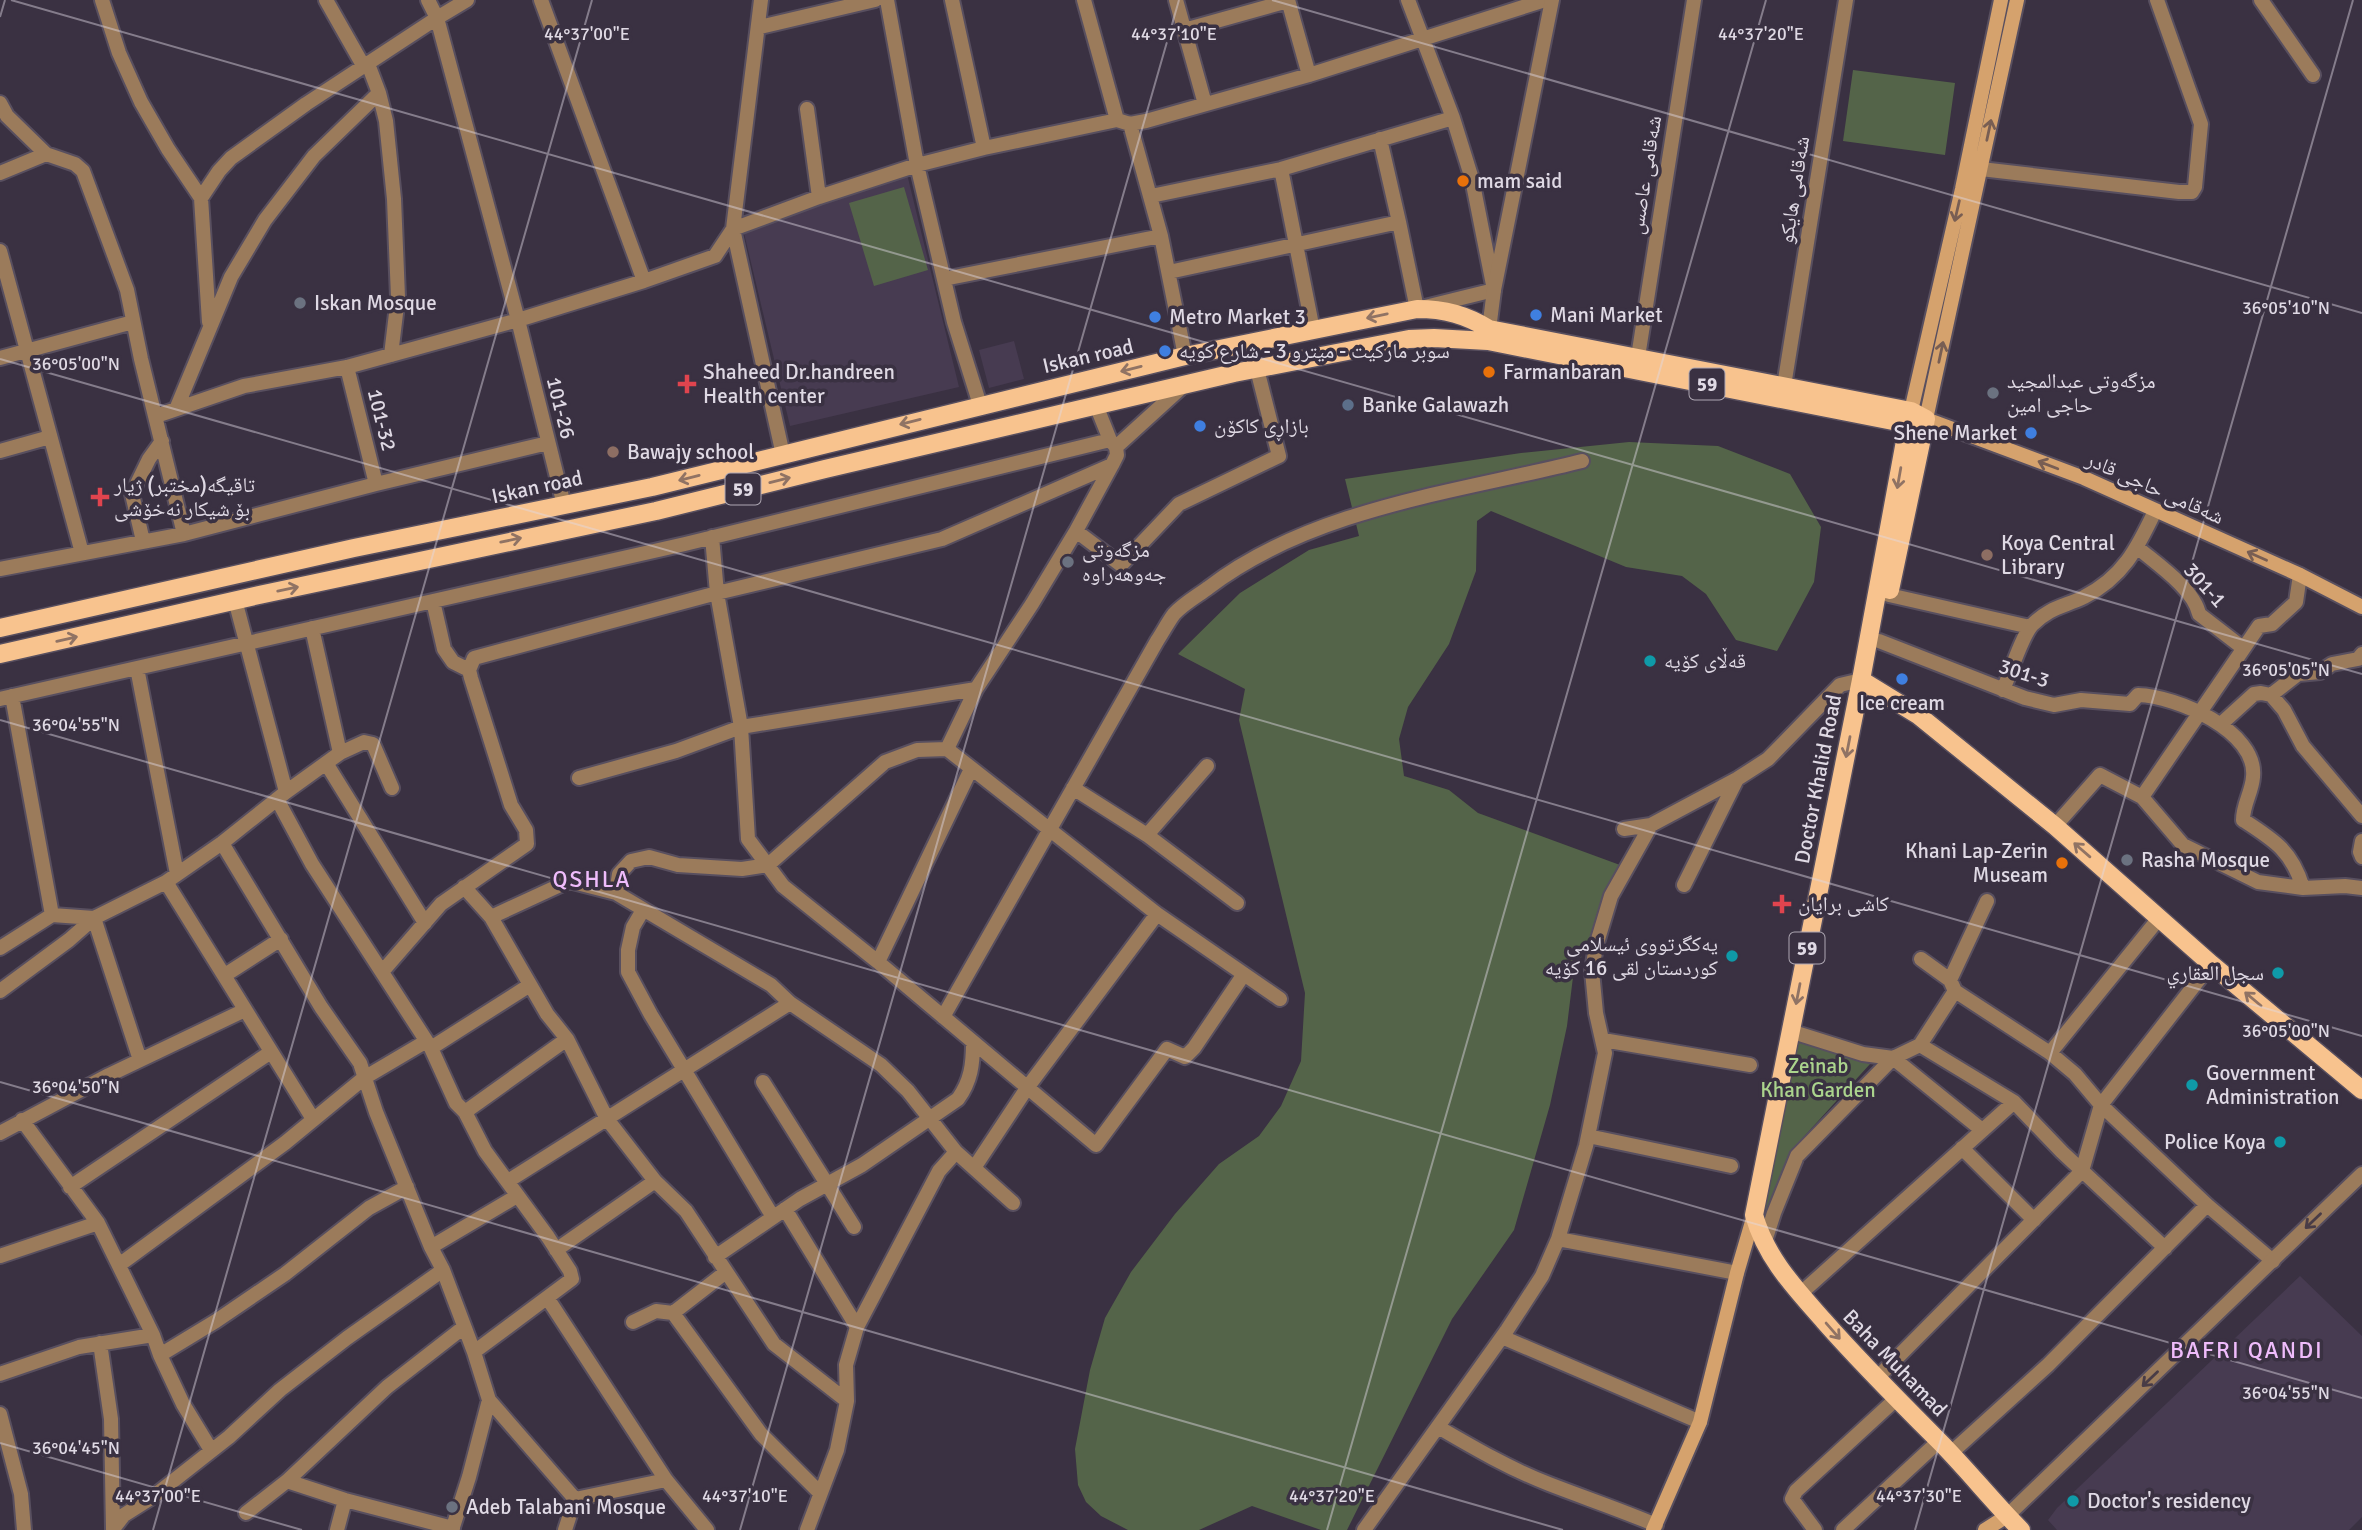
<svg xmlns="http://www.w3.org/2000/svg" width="2362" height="1530" font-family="Signika,'Noto Naskh Arabic',sans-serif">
<rect width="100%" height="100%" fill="#3a3142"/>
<path fill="#473b51" d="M 907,174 L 959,387 L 790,426 L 744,233 Z
M 1014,341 L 1024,379 L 989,388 L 979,350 Z
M 2300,1276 L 2362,1336 L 2362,1517 L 2349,1530 L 2057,1530 L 2048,1520 L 2057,1508 Z"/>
<path fill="#546449" d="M 1853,70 L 1955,83 L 1945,155 L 1843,141 Z
M 904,187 L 928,270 L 874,286 L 849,203 Z
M 1629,442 L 1718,446 L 1790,474 L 1821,527 L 1814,582 L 1777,651 L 1736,640 L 1706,594 L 1682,576 L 1626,567 L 1491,511 L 1477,521 L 1476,571 L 1449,644 L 1408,707 L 1399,739 L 1404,776 L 1449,790 L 1478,813 L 1620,865 L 1573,977 L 1567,1026 L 1550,1105 L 1514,1230 L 1452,1319 L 1347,1530 L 1321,1530 L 1252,1506 L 1199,1530 L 1128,1530 L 1101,1516 L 1086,1502 L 1078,1485 L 1075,1449 L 1090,1370 L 1105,1318 L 1131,1272 L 1175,1214 L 1219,1164 L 1259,1136 L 1281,1106 L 1301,1061 L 1305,993 L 1239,720 L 1245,689 L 1178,654 L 1240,593 L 1309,550 L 1359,536 L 1345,479 L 1521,453 Z
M 1796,1041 L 1870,1064 L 1790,1152 L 1766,1214 L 1764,1183 Z"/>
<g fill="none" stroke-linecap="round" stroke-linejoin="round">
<defs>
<path id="minor" d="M 102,0 L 119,53 L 141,102 L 168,149 L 201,198 L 209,322
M 326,0 L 364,67
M 467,0 L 437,18 L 518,320 L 564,505
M 541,0 L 644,281
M 761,0 L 733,229 L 783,455
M 887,0 L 917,165 L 954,322 L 980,405
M 952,0 L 984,148
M 1084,0 L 1117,120
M 1176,0 L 1205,104
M 1288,0 L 1309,75
M 1408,0 L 1453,118
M 2261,0 L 2313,75
M 760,27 L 875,0
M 1184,30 L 1288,1
M 368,64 L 379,93 L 386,121 L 394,199 L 398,297 L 391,355
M 0,103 L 7,116 L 46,154
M 807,109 L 819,197
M 1380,139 L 1399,222
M 1281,169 L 1313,330
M 1981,169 L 2179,192 L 2192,192 L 2195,187 L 2201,124 L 2157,0
M 0,173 L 46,154 L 75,164 L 83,171 L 127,290 L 141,359 L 184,534
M 1151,196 L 1281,169 L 1453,118 L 1472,179 L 1494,290 L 1417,309 L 1399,222 L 1169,272
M 201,198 L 219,171 L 231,158 L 306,104 L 437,18 L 428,0
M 1161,236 L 1185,356
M 0,251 L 82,553
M 944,279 L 1161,236 L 1130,124
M 1638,357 L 1694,0
M 0,358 L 133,322
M 347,367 L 376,484
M 1784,386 L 1846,0
M 1096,405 L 1110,440
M 177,407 L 231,277 L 265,220 L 314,156 L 379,93
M 156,416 L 244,386 L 347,367 L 518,320 L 644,281 L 715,256 L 733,229 L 819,197 L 917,165 L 984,148 L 1117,120 L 1130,124 L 1146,121 L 1309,75 L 1545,0
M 0,451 L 50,437
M 1076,531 L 1121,565 L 1179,504 L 1279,456 L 1257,369
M 712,537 L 717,593 L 741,727 L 748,839 L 783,886 L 878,962 L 1096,1145 L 1167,1049 L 1185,1057 L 1194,1048 L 1244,974
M 143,541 L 132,494 L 149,459 L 162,441
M 2138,548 C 2157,564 2194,589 2199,614 L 2243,648
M 0,569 L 184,534 L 376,484 L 548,443
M 1889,595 L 2030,627
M 235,600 L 286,792
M 433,601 L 444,649 L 453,662 L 469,670
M 312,628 L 340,753
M 1879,641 L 2025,698 L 2054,705 L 2081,700 L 2130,704 L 2138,695 C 2176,696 2258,731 2253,777 C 2252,792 2243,804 2243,820 C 2274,840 2292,851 2303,888
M 137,668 L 177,874
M 2003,690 C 2010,674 2022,636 2032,625 C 2050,607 2063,607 2084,597 C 2123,577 2137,549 2155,511
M 2271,695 L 2298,674 L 2320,672 L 2332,664 L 2358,659 L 2362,654
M 12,696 L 52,915
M 0,699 L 685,544 L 1110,440 L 1116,447
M 2221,724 L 2254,694 L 2261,693 L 2271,695 L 2284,710 L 2303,746 L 2362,816
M 947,749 L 976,689 L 1032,604 L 1076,531 L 1112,465 L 1117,455 L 1116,447 L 1183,386
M 326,763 L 425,923
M 579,778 L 676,751 L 741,727 L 976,689
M 1073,788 L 1147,835 L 1237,903
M 2142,797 L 2183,845 L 2258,882 L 2303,888 L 2345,886 L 2362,888
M 277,799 L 312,864 L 431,1048 L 456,1103 L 465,1112 L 485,1151 L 548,1237 L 570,1271 L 572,1279 L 474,1352
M 2055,826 L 2100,775 L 2142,797 L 2259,626 L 2272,624 L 2296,602 L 2300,575
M 1624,829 L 1651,825 L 1737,779 L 1768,759 L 1840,685 L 1861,680
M 1147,835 L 1207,766
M 2362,841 L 2360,852 L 2362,857
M 222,843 L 321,1007 L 360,1063 L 376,1112 L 431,1247 L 443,1270 L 474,1352 L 489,1400 L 469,1477 L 452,1530
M 166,882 L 313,1119
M 1684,885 L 1737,779
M 464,887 L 491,917 L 547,1014 L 567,1039 L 607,1119 L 655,1181 L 686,1211 L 774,1344 L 847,1401
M 616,893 L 619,874 L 631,861 L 649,857 L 678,865 L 742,869 L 768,865 L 885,762 L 917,750 L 947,749 L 1157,914 L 1280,999
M 643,910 L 633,927 L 628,950 L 628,972 L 651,1015 L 773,1217
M 491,917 L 569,881 L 616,893 L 771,985 L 790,1003 L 881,1065 L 908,1091 L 956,1152 L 1013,1203
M 0,948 L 52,915 L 94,918 L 140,1060
M 1921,959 L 1950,980 L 1955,991 L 2050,1053 L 2075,1074 L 2101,1105 L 2207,1205 L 2273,1261
M 878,962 L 971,769
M 382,972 L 441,904 L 527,844 L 526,830 L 511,805 L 471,678 L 469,670 L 474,658 L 717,593 L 942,539 L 1112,465
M 225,975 L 281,939
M 1950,980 L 1987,901
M 0,991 L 69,940 L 94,918 L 166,882 L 222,843 L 286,792 L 340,753 L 364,742 L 373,744 L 392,788
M 943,1017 L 1157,641 C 1163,632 1168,622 1174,614 C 1183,604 1197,596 1208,588 C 1312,508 1458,492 1582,461
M 1790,1031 L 1863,1054 L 1893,1058 L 1982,1130
M 1603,1040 L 1750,1065
M 1920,1045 L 2014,1102 L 2062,1152 L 2165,1248
M 431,1048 L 530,985
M 2050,1053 L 2160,917
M 763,1082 L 854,1227
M 465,1112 L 567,1039
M 22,1120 L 98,1223 L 153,1335 L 160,1355 L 183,1404 L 211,1450
M 0,1133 L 109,1075 L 245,1010
M 1588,1136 L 1731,1166
M 1962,1148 L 2034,1220
M 974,1168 L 1027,1088 L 1157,914
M 508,1181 L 790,1003
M 70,1187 L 271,1052
M 785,1209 L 857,1327
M 1558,1239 L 1737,1273
M 1764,1244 L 1774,1213 L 1797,1156 L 1893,1058 L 1920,1045 L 1955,991
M 431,1247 L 517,1196
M 556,1250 L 655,1181
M 0,1256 L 98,1223
M 715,1257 L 800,1199 L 862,1165 L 958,1099 C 971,1081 973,1064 973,1043
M 119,1265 L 285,1143 L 364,1078 L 425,1042
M 1800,1294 L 2014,1102
M 548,1299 L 666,1480 L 707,1530
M 673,1313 L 761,1434 L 820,1493
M 633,1322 L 656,1311 L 673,1313 L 726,1272
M 1502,1337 L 1700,1422
M 100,1343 L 111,1419 L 113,1529
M 160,1355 L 216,1321 L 285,1274 L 369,1208 L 407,1187
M 0,1374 L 79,1347 L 153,1335
M 1876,1379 L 2082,1171 L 2101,1105 L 2211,964
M 489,1400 L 575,1499
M 0,1414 L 21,1494 L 24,1530
M 1438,1427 C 1474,1448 1510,1469 1549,1484 C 1585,1498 1621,1510 1656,1525
M 1951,1453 L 2048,1365 L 2207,1205
M 287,1481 L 345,1500 L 453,1528
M 246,1513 L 287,1481 L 387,1387 L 464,1327
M 113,1529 L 124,1515 L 154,1496 L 229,1437 L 280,1390 L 347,1338 L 443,1270
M 337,1530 L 345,1500
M 565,1530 L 575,1499 L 666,1480
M 807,1530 L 837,1450 L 847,1401 L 846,1365 L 857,1327 L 939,1171 L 956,1152
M 1364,1530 L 1507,1330 L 1542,1276 L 1558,1239 L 1586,1146 L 1605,1053 L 1596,1013 L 1592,971 L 1596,946 L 1611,896 L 1651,825
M 1815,1530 L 1792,1499 L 1796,1491 L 1896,1399
M 1843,1530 L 1939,1441"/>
<path id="tertiary" d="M 1488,337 L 1494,290 L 1552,0
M 2007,1516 L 2362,1174"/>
<path id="secondary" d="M 2017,0 L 1926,419 L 2084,478 L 2300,575 L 2362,607
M 1911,411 L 1962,189 L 2001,0
M 1653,1530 L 1700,1422 L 1737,1273 L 1754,1215
M 1985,1530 L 2007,1516"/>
<path id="primary" d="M 1910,414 L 1861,680 L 1754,1215 C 1766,1258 1795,1288 1824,1321 C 1860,1362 1899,1401 1938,1440 C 1967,1469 1992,1501 2021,1530
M 1890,590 L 1926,419
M 0,628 L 354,548 L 652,487 L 1185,356 L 1417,309 C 1445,309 1466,315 1489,329 L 1911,411 L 1926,419
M 0,654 L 259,595 L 656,511 L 825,469 L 1234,373 L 1409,339 L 1434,338 L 1488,341 L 1908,424 L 1926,419
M 1861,680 L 1918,715 L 2055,826 L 2211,964 L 2362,1090"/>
</defs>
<use href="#minor" stroke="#584f5f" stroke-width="18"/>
<use href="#tertiary" stroke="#584f5f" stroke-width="18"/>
<use href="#secondary" stroke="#584f5f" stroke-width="18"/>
<use href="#primary" stroke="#584f5f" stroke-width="21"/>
<use href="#minor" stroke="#9b7b5b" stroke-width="14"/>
<use href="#tertiary" stroke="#9b7b5b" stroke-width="14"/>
<use href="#secondary" stroke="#d5a26d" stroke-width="14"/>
<use href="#primary" stroke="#f8c38e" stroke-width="18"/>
</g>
<defs><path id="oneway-shaft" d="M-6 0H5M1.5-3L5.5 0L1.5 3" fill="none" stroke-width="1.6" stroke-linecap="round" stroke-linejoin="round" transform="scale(1.75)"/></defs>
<g stroke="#785e53">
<use href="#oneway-shaft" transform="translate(1989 130) rotate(-78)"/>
<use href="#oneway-shaft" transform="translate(1957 211) rotate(103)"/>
<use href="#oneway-shaft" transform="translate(1941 352) rotate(-78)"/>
<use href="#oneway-shaft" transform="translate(2048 465) rotate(-159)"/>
<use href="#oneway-shaft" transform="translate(2257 556) rotate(-156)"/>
</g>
<g stroke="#907364">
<use href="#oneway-shaft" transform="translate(1377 316) rotate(168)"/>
<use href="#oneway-shaft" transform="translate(1131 369) rotate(166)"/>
<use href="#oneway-shaft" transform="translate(910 422) rotate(166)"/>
<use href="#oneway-shaft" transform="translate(689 478) rotate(166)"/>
<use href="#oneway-shaft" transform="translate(1899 478) rotate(100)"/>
<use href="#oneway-shaft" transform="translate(780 480) rotate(-14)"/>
<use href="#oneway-shaft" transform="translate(511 540) rotate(-12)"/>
<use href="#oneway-shaft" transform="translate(288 589) rotate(-12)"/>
<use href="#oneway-shaft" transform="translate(67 639) rotate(-13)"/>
<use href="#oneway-shaft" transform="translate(1848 747) rotate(101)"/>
<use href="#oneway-shaft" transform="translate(2082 850) rotate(-139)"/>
<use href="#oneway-shaft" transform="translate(1798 994) rotate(101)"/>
<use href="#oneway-shaft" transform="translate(2253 999) rotate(-140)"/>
<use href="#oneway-shaft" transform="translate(1833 1331) rotate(49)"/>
</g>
<g stroke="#493c46">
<use href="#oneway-shaft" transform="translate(2313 1221) rotate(136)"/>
<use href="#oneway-shaft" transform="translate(2150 1379) rotate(136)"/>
</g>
<path fill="none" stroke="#dfd9e4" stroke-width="2" stroke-opacity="0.45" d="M 11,0 L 2362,674M 1272,0 L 2362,313M 0,17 L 5,0M 0,359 L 2362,1036M 0,720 L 2362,1398M 0,1082 L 1563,1530M 0,1443 L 302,1530M 153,1530 L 592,0M 740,1530 L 1179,0M 1327,1530 L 1766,0M 1915,1530 L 2353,0"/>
<g fill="#e8710a" stroke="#3a3142" stroke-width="2.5">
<circle cx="1463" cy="181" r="7"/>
<circle cx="1489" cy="372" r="7"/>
<circle cx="2062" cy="863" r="7"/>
</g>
<g fill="#6b7280" stroke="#3a3142" stroke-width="2.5">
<circle cx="300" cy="303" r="7"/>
<circle cx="1993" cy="393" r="7"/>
<circle cx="1068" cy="562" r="7"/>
<circle cx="2127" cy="860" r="7"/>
<circle cx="452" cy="1507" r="7"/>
</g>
<g fill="#3f7fe0" stroke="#3a3142" stroke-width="2.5">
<circle cx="1536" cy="315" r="7"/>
<circle cx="1155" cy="317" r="7"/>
<circle cx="1165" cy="351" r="7"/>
<circle cx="1200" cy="426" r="7"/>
<circle cx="2031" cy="433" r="7"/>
<circle cx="1902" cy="679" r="7"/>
</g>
<g fill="#e0444e" stroke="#3a3142" stroke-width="2.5">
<path d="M683.5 373.5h7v7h7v7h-7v7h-7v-7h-7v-7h7z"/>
<path d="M96.5 486.5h7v7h7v7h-7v7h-7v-7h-7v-7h7z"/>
<path d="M1778.5 893.5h7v7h7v7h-7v7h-7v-7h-7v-7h7z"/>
</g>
<circle fill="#5c6f8a" stroke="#3a3142" stroke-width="2.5" cx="1348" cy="405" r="7"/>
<g fill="#8d6e63" stroke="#3a3142" stroke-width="2.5">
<circle cx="613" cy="452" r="7"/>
<circle cx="1987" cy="555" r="7"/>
</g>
<g fill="#0f9aa8" stroke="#3a3142" stroke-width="2.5">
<circle cx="1650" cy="661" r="7"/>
<circle cx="1732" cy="956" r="7"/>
<circle cx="2278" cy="973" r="7"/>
<circle cx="2192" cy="1085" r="7"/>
<circle cx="2280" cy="1142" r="7"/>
<circle cx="2073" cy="1501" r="7"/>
</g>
<g text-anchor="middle" stroke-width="7" stroke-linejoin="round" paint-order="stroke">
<g fill="#3a3142" stroke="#aea7b3" stroke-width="2">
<rect x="1689.5" y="368.5" width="35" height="31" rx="5"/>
<rect x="725.5" y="473.5" width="35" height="31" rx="5"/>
<rect x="1789.5" y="932.5" width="35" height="31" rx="5"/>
</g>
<g font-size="19" font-weight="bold" fill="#dfd9e4">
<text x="1707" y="391">59</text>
<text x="743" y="496">59</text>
<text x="1807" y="955">59</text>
</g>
<g font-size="21" fill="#dfd9e4" stroke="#3a3142">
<text transform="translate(1645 175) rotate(-81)" y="7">شه‌قامی عاصس</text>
<text transform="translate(1794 190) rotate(-81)" y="7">شه‌قامی هایكو</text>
<text transform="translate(1088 356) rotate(-13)" y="7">Iskan road</text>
<text transform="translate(561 408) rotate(76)" y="7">101-26</text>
<text transform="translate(382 420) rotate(76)" y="7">101-32</text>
<text transform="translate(537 487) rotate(-12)" y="7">Iskan road</text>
<text transform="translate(2155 488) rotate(24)" y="7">شەقامی حاجی قادر</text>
<text transform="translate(2205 585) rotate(48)" y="7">301-1</text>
<text transform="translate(2024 673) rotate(18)" y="7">301-3</text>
<text transform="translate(1818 779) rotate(-79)" y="7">Doctor Khalid Road</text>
<text transform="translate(1895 1363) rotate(46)" y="7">Baha Muhamad</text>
</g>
<g font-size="21" fill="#dfd9e4" stroke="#3a3142" text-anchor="start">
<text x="1477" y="188">mam said</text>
<text x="314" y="310">Iskan Mosque</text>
<text x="1550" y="322">Mani Market</text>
<text x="1169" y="324">Metro Market 3</text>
<text x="1179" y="358">سوبر ماركيت - ميترو 3 - شارع كويه</text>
<text x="703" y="379">Shaheed Dr.handreen<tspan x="703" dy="24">Health center</tspan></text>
<text x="1503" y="379">Farmanbaran</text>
<text x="2007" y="388">مزگه‌وتی عبدالمجید<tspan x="2007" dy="24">حاجی امین</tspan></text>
<text x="1362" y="412">Banke Galawazh</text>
<text x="1214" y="433">بازاڕی کاکۆن</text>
<text x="2017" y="440" text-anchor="end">Shene Market</text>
<text x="627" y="459">Bawajy school</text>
<text x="114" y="492">تاقیگە(مختبر) ژیار<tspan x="114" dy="24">بۆ شیکار نەخۆشی</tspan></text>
<text x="2001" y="550">Koya Central<tspan x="2001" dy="24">Library</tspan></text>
<text x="1082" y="557">مزگه‌وتی<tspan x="1082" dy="24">جه‌وهه‌راوه</tspan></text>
<text x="1664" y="668">قەڵای کۆیە</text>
<text x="1902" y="710" text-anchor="middle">Ice cream</text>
<text x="2048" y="858" text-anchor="end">Khani Lap-Zerin<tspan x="2048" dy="24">Museam</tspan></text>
<text x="2141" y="867">Rasha Mosque</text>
<text x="1798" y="911">كاشی برایان</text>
<text x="1718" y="951" text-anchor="end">يه‌كگرتووی ئیسلامی<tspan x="1718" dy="24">كوردستان لقی 16 كۆیه‌</tspan></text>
<text x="2264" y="980" text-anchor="end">سجل العقاري</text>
<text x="2206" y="1080">Government<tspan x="2206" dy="24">Administration</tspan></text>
<text x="2266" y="1149" text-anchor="end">Police Koya</text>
<text x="2087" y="1508">Doctor's residency</text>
<text x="466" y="1514">Adeb Talabani Mosque</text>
</g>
<g font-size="21" fill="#abd48d" stroke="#3a3142">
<text x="1818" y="1073">Zeinab<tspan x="1818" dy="24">Khan Garden</tspan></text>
</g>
<g font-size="23" letter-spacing="2" fill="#efbcfb" stroke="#3a3142">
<text x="592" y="887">QSHLA</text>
<text x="2247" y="1358">BAFRI QANDI</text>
</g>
</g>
<g font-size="18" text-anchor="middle" fill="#dfd9e4" stroke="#3a3142" stroke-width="7" stroke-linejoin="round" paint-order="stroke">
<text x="587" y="40">44°37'00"E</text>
<text x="1174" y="40">44°37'10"E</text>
<text x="1761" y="40">44°37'20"E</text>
<text x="2286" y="314">36°05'10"N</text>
<text x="76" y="370">36°05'00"N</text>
<text x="2286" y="676">36°05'05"N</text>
<text x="76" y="731">36°04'55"N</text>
<text x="2286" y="1037">36°05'00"N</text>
<text x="76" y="1093">36°04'50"N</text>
<text x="2286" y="1399">36°04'55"N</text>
<text x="76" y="1454">36°04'45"N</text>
<text x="158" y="1502">44°37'00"E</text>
<text x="745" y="1502">44°37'10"E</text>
<text x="1332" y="1502">44°37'20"E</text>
<text x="1919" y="1502">44°37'30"E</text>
</g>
</svg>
